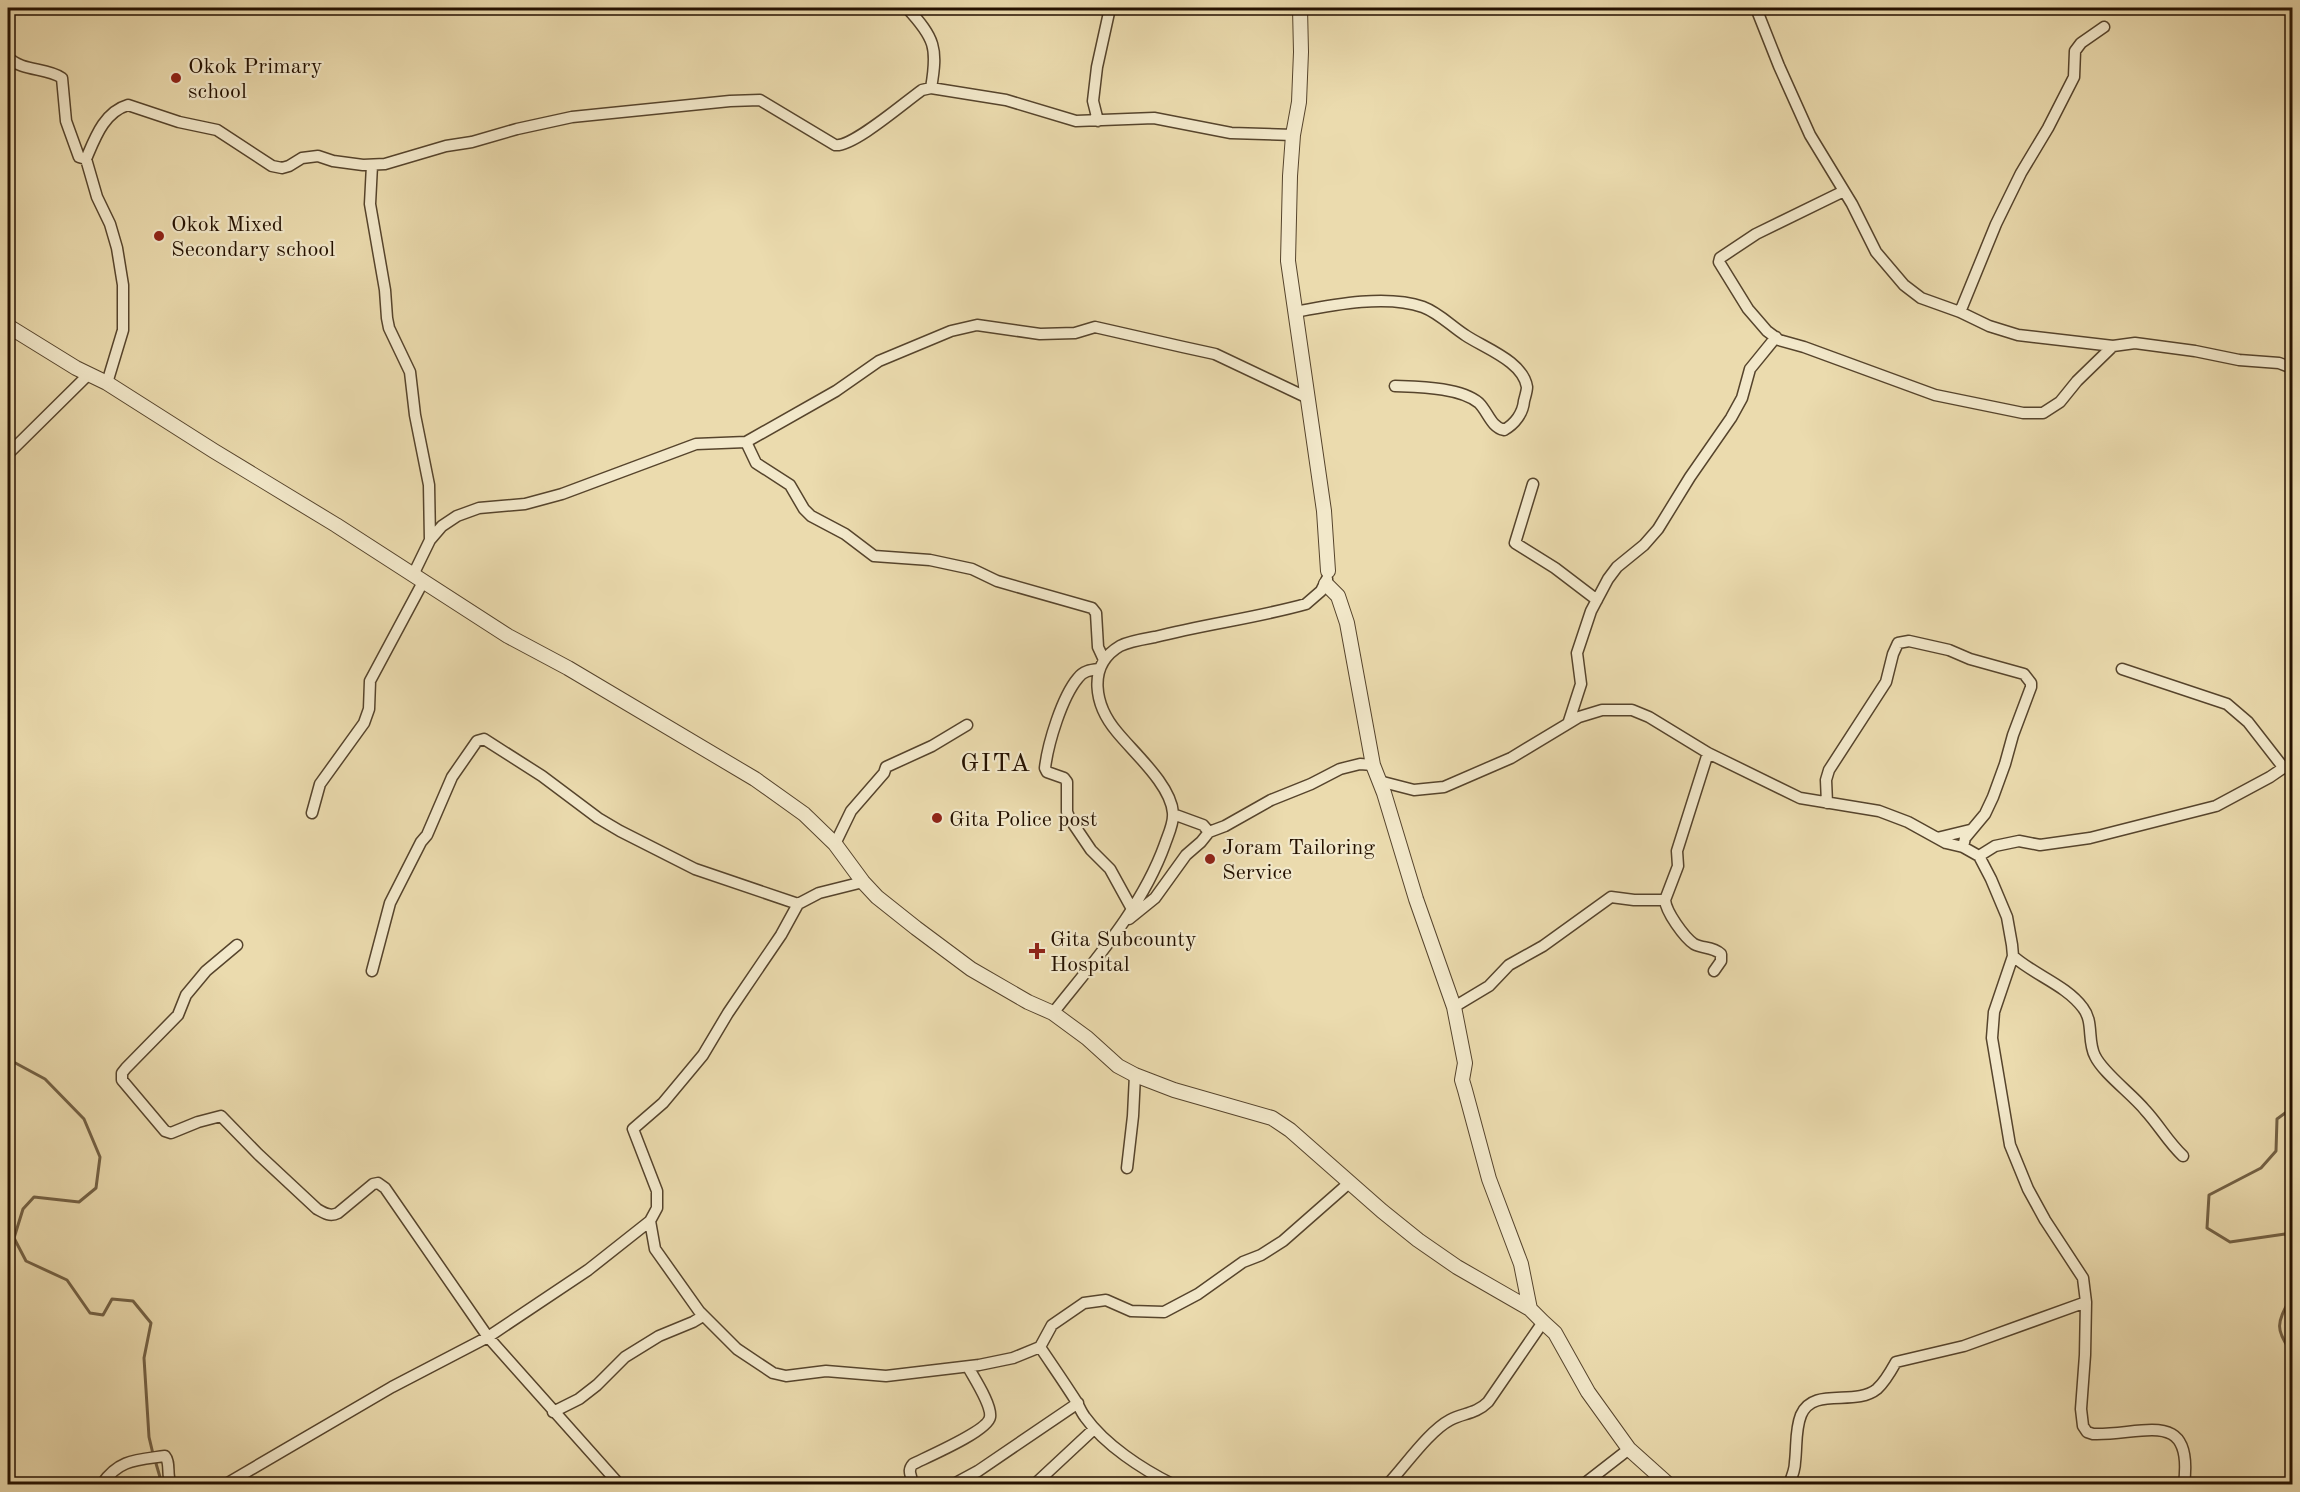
<svg xmlns="http://www.w3.org/2000/svg" width="2300" height="1492" font-family="'Old Standard TT',serif">
<rect width="100%" height="100%" fill="#ebdbae"/>
<filter id="stains"><feTurbulence type="fractalNoise" baseFrequency=".00333" numOctaves="4"/><feColorMatrix values="0 0 0 0 .2 0 0 0 0 .09 0 0 0 0 .02 0 0 0 .5 -.17"/></filter>
<radialGradient id="worn" r=".72"><stop offset=".6" stop-color="#630" stop-opacity="0"/><stop offset="1" stop-color="#630" stop-opacity=".3"/></radialGradient>
<g fill="none" stroke-linecap="round" stroke-linejoin="round">
<path stroke="#736145" stroke-width="3" d="M 8,1059 L 45,1079 L 84,1119 L 100,1157 L 96,1188 L 79,1202 L 34,1197 L 23,1209 L 14,1238 L 26,1261 L 67,1280 L 90,1313 L 103,1315 L 112,1299 L 133,1301 L 151,1323 L 144,1358 L 149,1437 L 153,1454
M 2292,1108 L 2277,1119 L 2276,1151 L 2261,1168 L 2209,1195 L 2207,1228 L 2230,1242 L 2285,1234 L 2292,1243
M 2292,1295 C 2278,1322 2273,1327 2292,1353
M 155,1460 L 162,1484"/>
<defs>
<path id="minor" d="M 907,8 C 935,38 938,48 931,88
M 1756,8 L 1779,66 L 1810,135 L 1852,204 L 1876,252 L 1904,285 L 1921,298 L 1960,312 L 1989,326 L 2018,335 L 2113,346 L 2135,343 L 2195,351 L 2239,360 L 2279,363 L 2292,368
M 8,57 C 22,72 46,67 62,78 L 66,121 L 79,157 L 86,159 L 97,197 L 110,224 L 117,248 L 123,285 L 123,330 L 107,383
M 1098,121 L 1093,101 L 1097,67 L 1110,8
M 86,159 C 95,138 104,112 128,105 L 179,122 L 217,130 L 272,166 L 282,168 L 289,166 L 302,158 L 318,156 L 333,161 L 363,165 L 385,164 L 446,146 L 472,142 L 517,129 L 572,117 L 730,101 L 760,100 L 835,145 C 852,148 905,102 922,90 L 931,88 L 1006,100 L 1076,121 L 1154,118 L 1231,133 L 1293,135
M 372,165 L 370,204 L 385,290 L 387,318 L 389,328 L 410,372 L 415,415 L 429,485 L 430,540
M 1844,191 L 1756,234 L 1720,258 L 1719,262 L 1748,309 L 1767,331 L 1779,340 L 1804,347 L 1935,395 L 2023,413 L 2043,413 L 2060,402 L 2077,381 L 2113,346
M 1295,312 C 1332,305 1386,294 1423,307 C 1439,313 1451,326 1465,335 C 1484,348 1523,361 1527,387 C 1527,391 1525,397 1524,401 C 1523,413 1515,424 1504,430 C 1491,427 1488,412 1479,403 C 1460,387 1418,387 1395,386
M 1960,312 L 1996,224 L 2021,173 L 2048,128 L 2074,77 L 2075,51 L 2081,43 L 2104,27
M 746,442 L 756,463 L 790,485 L 804,509 L 811,516 L 845,534 L 874,556 L 930,560 L 972,569 L 997,581 L 1092,608 L 1096,613 L 1098,647 L 1104,660
M 8,454 L 89,374
M 1533,484 L 1515,543 L 1555,568 L 1597,600
M 413,575 L 430,540 L 442,526 L 457,516 L 479,508 L 525,504 L 562,494 L 696,444 L 746,442 L 836,391 L 879,361 L 951,331 L 977,325 L 1040,334 L 1075,333 L 1095,327 L 1183,347 L 1215,354 L 1308,398
M 1099,669 C 1090,670 1083,671 1078,678 C 1062,697 1048,743 1045,768 L 1047,772 L 1064,778 L 1067,782 L 1067,812 L 1070,819 L 1091,850 L 1110,869 L 1132,909
M 2122,669 L 2227,704 L 2248,722 L 2283,767
M 1569,721 L 1581,684 L 1577,653 L 1591,611 L 1608,579 L 1617,567 L 1644,545 L 1658,529 L 1690,477 L 1731,418 L 1742,398 L 1750,369 L 1776,337
M 1708,753 L 1677,851 L 1678,866 L 1665,900 C 1666,912 1684,937 1694,944 C 1703,949 1712,946 1721,954 L 1721,961 L 1714,971
M 1379,781 L 1414,790 L 1444,787 L 1511,758 L 1579,717 L 1602,710 L 1632,710 L 1649,717 L 1708,753 L 1800,798 L 1879,811 L 1908,822 L 1946,843 L 1963,847 L 1979,856 L 1991,879 L 2007,917 L 2012,945 L 2013,956 L 1994,1012 L 1992,1038 L 2010,1145 L 2028,1189 L 2045,1220 L 2083,1278 L 2086,1302 L 2085,1355 L 2081,1409 L 2083,1426 L 2087,1432 L 2093,1434 C 2141,1436 2194,1406 2184,1484
M 1827,803 L 1826,780 L 1829,770 L 1886,682 L 1893,654 L 1898,643 L 1909,641 L 1949,650 L 1970,659 L 2024,674 L 2031,683 L 2031,687 L 2013,735 L 2005,764 L 1993,797 L 1985,814 L 1965,838 L 1963,847
M 312,813 L 320,784 L 364,723 L 369,709 L 370,681 L 423,582
M 1173,814 L 1203,825 L 1209,832
M 1937,838 L 1970,830
M 835,844 L 851,811 L 884,773 L 886,767 L 932,746 L 967,725
M 1979,856 L 1995,846 L 2019,841 L 2040,845 L 2090,838 L 2216,806 L 2270,777 L 2292,762
M 1129,919 L 1155,898 L 1186,855 L 1201,842 L 1209,832 L 1225,826 L 1271,800 L 1311,784 L 1340,769 L 1360,764 L 1373,765
M 237,945 L 206,971 L 186,995 L 178,1015 L 126,1068 L 122,1073 L 122,1080 L 165,1131 L 171,1133 L 198,1122 L 221,1116 L 258,1154 L 317,1209 C 324,1213 330,1217 338,1213 L 373,1184 L 378,1183 L 385,1188 L 488,1337 L 619,1484
M 2013,956 C 2034,975 2066,985 2083,1008 C 2094,1022 2087,1041 2095,1056 C 2103,1073 2132,1094 2145,1110 C 2159,1125 2168,1142 2183,1156
M 372,971 L 390,903 L 421,842 L 427,835 L 452,777 L 477,741 L 484,739 L 542,776 L 598,818 L 620,831 L 695,869 L 798,904
M 1454,1007 L 1489,986 L 1509,965 L 1543,946 L 1611,897 L 1634,900 L 1665,900
M 1053,1013 C 1095,960 1142,908 1165,844 C 1168,835 1174,823 1173,813 C 1171,785 1134,753 1117,732 C 1095,706 1086,666 1120,646 C 1130,641 1144,639 1155,637 C 1205,624 1256,618 1306,604 L 1321,591 L 1327,579
M 1127,1168 L 1133,1116 L 1135,1075
M 650,1221 L 655,1249 L 699,1311 L 737,1349 L 773,1373 L 786,1376 L 826,1371 L 886,1376 L 979,1365 L 1013,1358 L 1040,1347 L 1052,1325 L 1084,1303 L 1106,1300 L 1131,1311 L 1164,1312 L 1198,1294 L 1243,1262 L 1261,1255 L 1283,1241 L 1349,1183
M 1040,1347 C 1052,1365 1064,1382 1076,1401 C 1079,1406 1081,1412 1085,1417 C 1105,1445 1142,1469 1172,1484
M 553,1412 L 579,1399 L 597,1385 L 625,1357 L 659,1336 L 693,1322 L 703,1316
M 102,1484 C 119,1459 137,1460 165,1456 C 171,1463 166,1475 171,1484
M 226,1484 L 392,1387 L 488,1337 L 588,1270 L 650,1221 L 657,1208 L 657,1191 L 633,1129 L 663,1103 L 703,1055 L 728,1013 L 781,935 L 798,904 L 819,893 L 863,882
M 912,1484 C 913,1476 906,1472 913,1464 C 927,1457 988,1431 990,1417 C 992,1405 974,1378 968,1367
M 954,1484 L 978,1471 L 1078,1403
M 1035,1484 L 1094,1429
M 1388,1484 C 1405,1466 1429,1431 1450,1420 C 1463,1413 1476,1414 1488,1402 L 1543,1322
M 1584,1484 L 1629,1449
M 1789,1484 C 1792,1477 1795,1469 1795,1462 C 1797,1446 1795,1430 1801,1415 C 1813,1386 1855,1407 1877,1389 C 1885,1382 1891,1371 1896,1362 L 1964,1346 L 2086,1302"/>
<path id="tertiary" d="M 1300,8 L 1301,52 L 1299,102 L 1293,135 L 1290,176 L 1288,261 L 1324,511 L 1328,571
M 8,326 L 76,368 L 107,383 L 214,451 L 336,525 L 508,636 L 568,668 L 755,779 L 804,814 L 835,844 L 863,882 L 877,897 L 916,928 L 971,969 L 1028,1002 L 1053,1013 L 1087,1038 L 1118,1066 L 1135,1075 L 1174,1090 L 1272,1118 L 1290,1130 L 1382,1211 L 1418,1240 L 1457,1267 L 1530,1309 L 1543,1322 L 1555,1333 L 1588,1392 L 1629,1449 L 1668,1484
M 1326,584 L 1338,596 L 1347,623 L 1373,765 L 1384,793 L 1416,899 L 1454,1007 L 1465,1063 L 1462,1080 L 1465,1090 L 1489,1179 L 1521,1264 L 1530,1309"/>
</defs>
<use href="#minor" stroke="#56442c" stroke-width="13"/>
<use href="#tertiary" stroke="#56442c" stroke-width="16"/>
<use href="#minor" stroke="#f2e8ca" stroke-width="10"/>
<use href="#tertiary" stroke="#f2e8ca" stroke-width="14"/>
</g>
<g fill="#8f2418" stroke="#f2e8ca" stroke-width="2">
<circle cx="176" cy="78" r="6"/>
<circle cx="159" cy="236" r="6"/>
<circle cx="937" cy="818" r="6"/>
<circle cx="1210" cy="859" r="6"/>
<path d="M1034 942h6v6h6v6h-6v6h-6v-6h-6v-6h6z"/>
</g>
<g text-anchor="middle" stroke-width="4.5" stroke-linejoin="round" paint-order="stroke">
<g font-size="22" fill="#241100" stroke="#f2e8ca" text-anchor="start">
<text x="188" y="73">Okok Primary<tspan x="188" dy="25">school</tspan></text>
<text x="171" y="231">Okok Mixed<tspan x="171" dy="25">Secondary school</tspan></text>
<text x="949" y="826">Gita Police post</text>
<text x="1222" y="854">Joram Tailoring<tspan x="1222" dy="25">Service</tspan></text>
<text x="1050" y="946">Gita Subcounty<tspan x="1050" dy="25">Hospital</tspan></text>
</g>
<g font-size="26" letter-spacing="1.5" fill="#241100" stroke="#f2e8ca">
<text x="996" y="771">GITA</text>
</g>
</g>
<rect width="2300" height="1492" fill="none" stroke="#ebdbae" stroke-width="30"/>
<rect x="9" y="9" width="2282" height="1474" fill="none" stroke="#241100" stroke-width="3"/>
<rect x="15" y="15" width="2270" height="1462" fill="none" stroke="#241100" stroke-width="1.5"/>
<rect width="100%" height="100%" filter="url(#stains)"/>
<rect width="100%" height="100%" fill="url(#worn)"/>
</svg>
